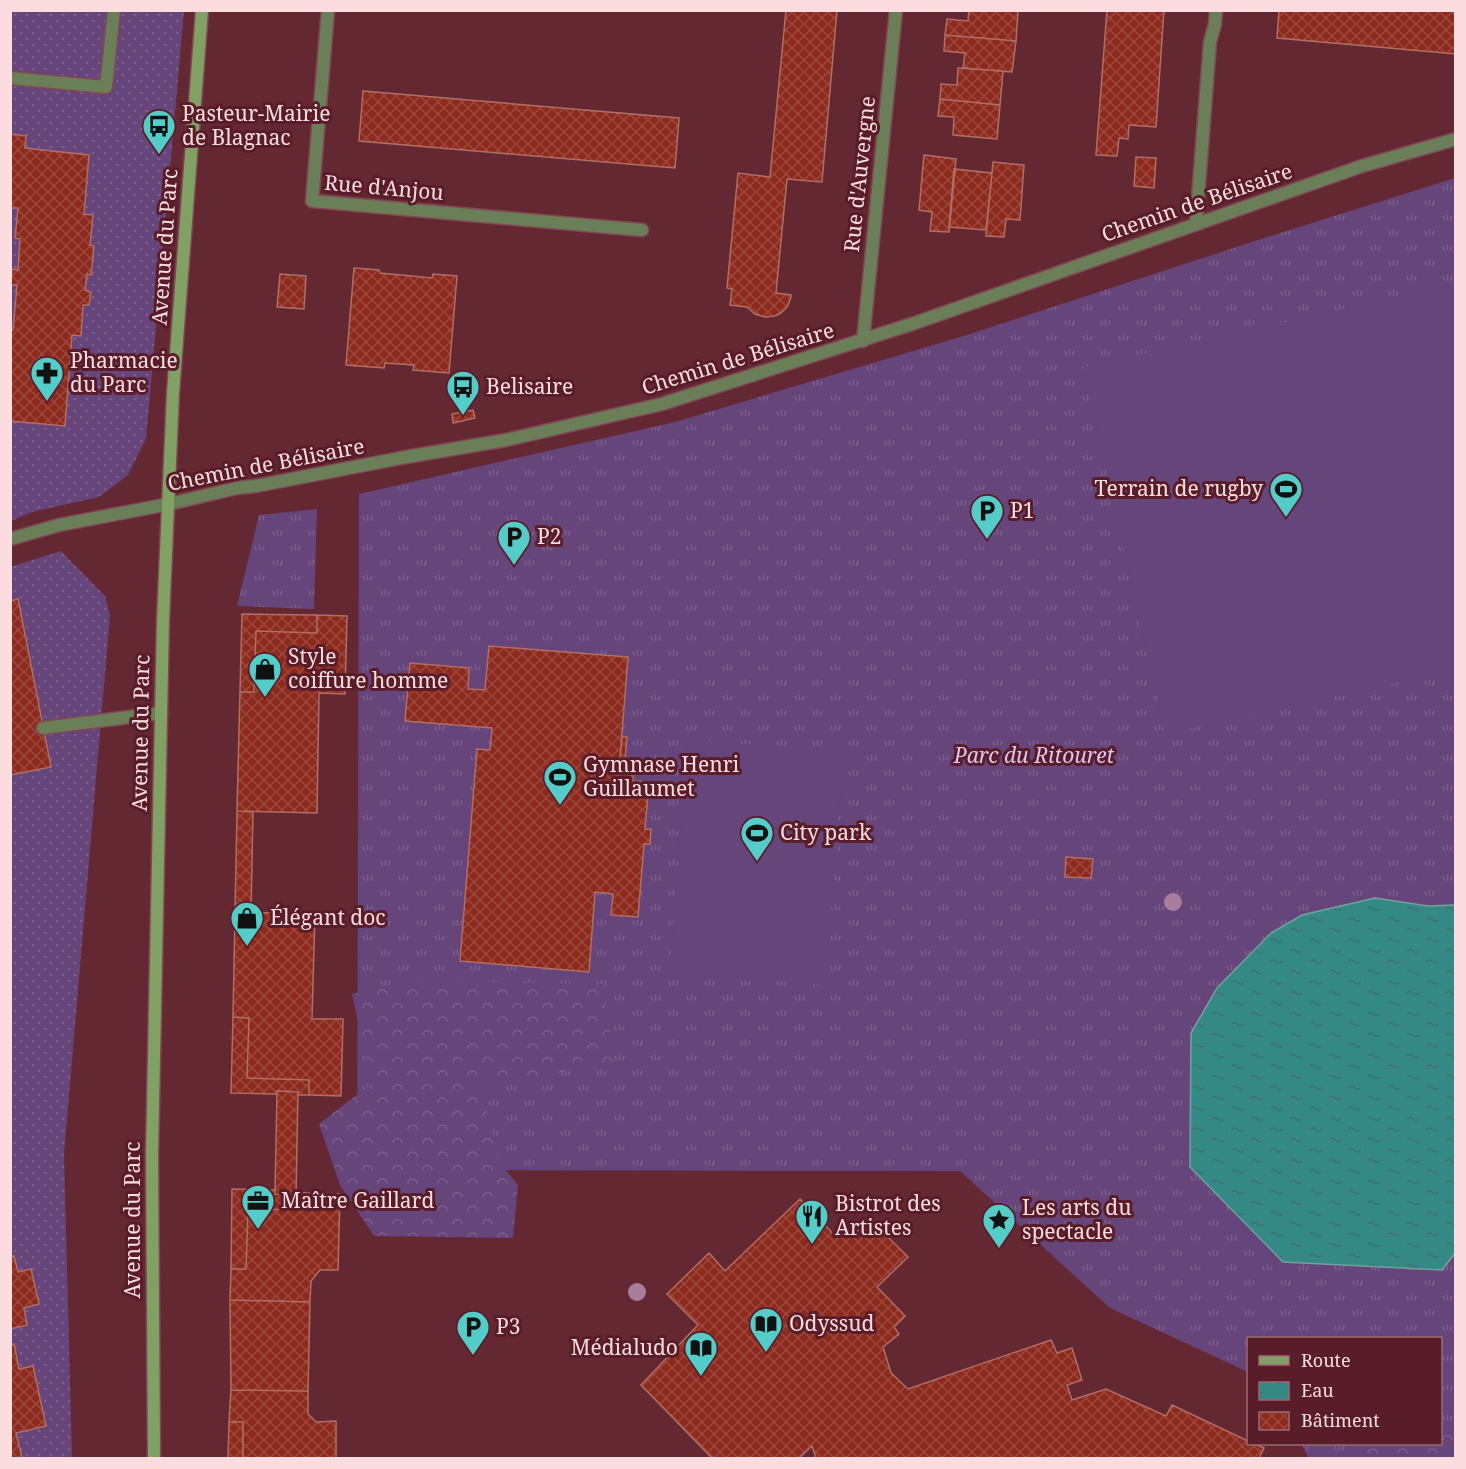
<svg xmlns="http://www.w3.org/2000/svg" width="1466" height="1469" font-family="'Noto Serif',serif">
<defs>
<pattern id="grass-tufts" width="24" height="20" patternUnits="userSpaceOnUse" patternTransform="scale(1.5)"><rect width="24" height="20" fill="#65457a"/><path d="M3 7l-1-3M5 7V3M7 7l1-3M15 17l-1-3M17 17v-4M19 17l1-3" fill="none" stroke="#7c5f8c"/></pattern>
<pattern id="forest-crowns" width="20" height="18" patternUnits="userSpaceOnUse" patternTransform="scale(1.5)"><rect width="20" height="18" fill="#65457a"/><path d="M2 6a3 3 0 1 1 6 0M12 15a3 3 0 1 1 6 0" fill="none" stroke="#7c5f8c"/></pattern>
<pattern id="garden-dots" width="8" height="8" patternUnits="userSpaceOnUse" patternTransform="scale(1.5)"><rect width="8" height="8" fill="#65457a"/><path d="M2 2h.1M6 6h.1" fill="none" stroke="#7c5f8c" stroke-width="1.8" stroke-linecap="round"/></pattern>
<pattern id="water-ripples" width="26" height="14" patternUnits="userSpaceOnUse" patternTransform="scale(1.5)"><rect width="26" height="14" fill="#358985"/><path d="M2 4q2-2 4 0t4 0M15 11q2-2 4 0t4 0" fill="none" stroke="#3d706e"/></pattern>
<pattern id="building-cross-hatch" width="8" height="8" patternUnits="userSpaceOnUse" patternTransform="scale(1.5)"><rect width="8" height="8" fill="#8c2a1d"/><path d="M0 0l8 8M0 8l8-8" fill="none" stroke="#9d483d"/></pattern>
</defs>
<rect width="100%" height="100%" fill="#642833"/>
<path fill="url(#grass-tufts)" d="M 1455,178 L 1455,1458 L 1308,1458 L 1302,1444 L 1440,1444 L 1440,1338 L 1248,1338 L 1248,1372 L 1110,1308 L 960,1171 L 357,1170 L 359,494 L 675,422 L 967,335 L 1261,239 Z
M 317,509 L 314,609 L 237,606 L 259,515 Z"/>
<path fill="url(#forest-crowns)" d="M 412,980 L 603,984 L 614,1065 L 480,1084 L 501,1164 L 518,1185 L 513,1238 L 374,1236 L 340,1185 L 319,1124 L 372,1083 L 352,994 Z
M 1455,1429 L 1455,1458 L 1352,1458 L 1351,1444 L 1440,1444 L 1441,1431 Z"/>
<path fill="url(#garden-dots)" d="M 11,11 L 184,11 L 146,439 L 128,475 L 99,497 L 32,512 L 11,521 Z
M 61,551 L 105,596 L 110,615 L 64,1154 L 72,1458 L 11,1458 L 10,567 Z"/>
<path fill="#65457a" d="M 1455,284 L 1455,670 L 1165,734 L 1083,367 Z
M 688,739 L 844,752 L 825,985 L 669,972 Z"/>
<path fill="url(#water-ripples)" stroke="#71a2a0" stroke-width="1.5" d="M 1375,898 L 1428,906 L 1455,905 L 1456,1252 L 1442,1270 L 1283,1262 L 1190,1167 L 1191,1033 L 1217,988 L 1271,933 L 1302,915 Z"/>
<path fill="url(#building-cross-hatch)" stroke="#b16f63" stroke-width="1.5" d="M 786,10 L 837,10 L 822,182 L 787,179 L 776,293 L 791,295 L 791,297 L 787,307 L 781,313 L 775,316 L 765,317 L 755,314 L 747,307 L 730,305 L 732,289 L 727,288 L 738,173 L 770,177 Z
M 969,10 L 1018,11 L 1016,41 L 945,35 L 947,19 L 968,21 Z
M 1107,10 L 1164,10 L 1156,127 L 1129,125 L 1128,139 L 1119,138 L 1117,156 L 1096,155 Z
M 1279,10 L 1456,10 L 1456,54 L 1277,38 Z
M 945,35 L 1016,41 L 1012,72 L 963,68 L 965,53 L 944,51 Z
M 958,68 L 1003,71 L 1000,105 L 940,99 L 941,84 L 957,85 Z
M 363,91 L 679,118 L 675,168 L 359,141 Z
M 940,99 L 1000,105 L 997,139 L 953,135 L 954,117 L 938,116 Z
M 10,134 L 26,136 L 25,148 L 89,155 L 84,214 L 93,215 L 90,245 L 94,246 L 91,275 L 87,274 L 85,290 L 91,292 L 89,305 L 83,305 L 81,336 L 72,335 L 65,426 L 10,421 L 10,330 L 13,330 L 17,285 L 11,285 L 12,269 L 18,270 L 20,239 L 15,238 L 18,208 L 10,208 Z
M 924,155 L 956,159 L 949,232 L 930,231 L 932,212 L 919,210 Z
M 1136,157 L 1156,158 L 1154,188 L 1134,186 Z
M 993,162 L 1024,165 L 1020,220 L 1006,219 L 1004,237 L 986,236 Z
M 954,169 L 992,173 L 986,230 L 949,227 Z
M 354,268 L 379,270 L 380,273 L 432,278 L 433,274 L 457,276 L 449,373 L 413,370 L 414,365 L 385,363 L 384,368 L 346,365 Z
M 280,274 L 306,276 L 304,309 L 277,307 Z
M 473,410 L 475,418 L 453,423 L 452,414 Z
M 18,599 L 51,767 L 10,775 L 10,601 Z
M 242,614 L 317,615 L 317,633 L 256,631 L 254,692 L 240,692 Z
M 317,615 L 347,616 L 345,694 L 319,693 L 317,813 L 237,811 L 240,692 L 254,692 L 256,631 L 317,633 Z
M 489,646 L 628,657 L 620,758 L 635,760 L 633,781 L 649,782 L 645,829 L 651,829 L 650,844 L 644,844 L 638,917 L 611,915 L 613,894 L 595,892 L 589,972 L 460,961 L 477,749 L 490,750 L 492,728 L 405,721 L 410,663 L 469,668 L 468,689 L 485,690 Z
M 622,737 L 627,737 L 625,759 L 620,758 Z
M 237,811 L 253,812 L 251,912 L 235,912 Z
M 1066,857 L 1093,859 L 1091,878 L 1065,877 Z
M 235,912 L 315,914 L 312,1019 L 343,1019 L 341,1096 L 309,1095 L 309,1080 L 247,1078 L 249,1018 L 233,1017 Z
M 233,1017 L 249,1018 L 247,1078 L 309,1080 L 309,1095 L 298,1095 L 298,1092 L 277,1091 L 277,1094 L 231,1093 Z
M 277,1091 L 298,1092 L 296,1195 L 275,1194 Z
M 232,1189 L 275,1190 L 275,1194 L 296,1195 L 296,1192 L 307,1193 L 306,1210 L 248,1209 L 246,1269 L 231,1269 Z
M 307,1193 L 340,1194 L 338,1270 L 320,1270 L 311,1281 L 310,1302 L 230,1300 L 231,1269 L 246,1269 L 248,1209 L 306,1210 Z
M 800,1199 L 837,1238 L 863,1229 L 872,1229 L 889,1238 L 908,1257 L 877,1287 L 905,1316 L 894,1327 L 899,1334 L 883,1347 L 891,1373 L 908,1389 L 1051,1340 L 1057,1353 L 1072,1348 L 1082,1380 L 1067,1385 L 1072,1400 L 1106,1389 L 1166,1416 L 1172,1405 L 1248,1441 L 1248,1444 L 1254,1444 L 1264,1448 L 1259,1458 L 816,1458 L 812,1446 L 799,1458 L 712,1458 L 641,1385 L 698,1325 L 667,1294 L 709,1253 L 725,1271 Z
M 14,1256 L 18,1272 L 31,1269 L 39,1304 L 24,1308 L 27,1325 L 10,1329 L 10,1257 Z
M 230,1300 L 310,1302 L 308,1391 L 231,1390 Z
M 14,1344 L 19,1369 L 33,1366 L 46,1426 L 16,1433 L 22,1458 L 10,1458 L 10,1345 Z
M 231,1390 L 308,1391 L 308,1414 L 316,1422 L 336,1421 L 336,1458 L 243,1458 L 243,1422 L 229,1422 Z
M 229,1422 L 243,1422 L 243,1458 L 228,1458 Z"/>
<g fill="none" stroke-linecap="round" stroke-linejoin="round">
<defs>
<path id="lane" d="M 328,10 L 312,201 L 642,230
M 10,78 L 106,87 L 114,10
M 1196,224 L 1210,42 L 1215,24 L 1216,10
M 43,728 L 161,713"/>
<path id="street" d="M 863,341 L 896,10
M 10,539 L 59,525 L 169,504 L 237,488 L 256,486 L 406,457 L 506,440 L 662,404 L 912,324 L 1362,166 L 1456,139"/>
<path id="secondary" d="M 154,1458 L 152,1154 L 163,620 L 173,393 L 202,10"/>
</defs>
<use href="#lane" stroke="#7f4852" stroke-width="15"/>
<use href="#street" stroke="#7f4852" stroke-width="15"/>
<use href="#secondary" stroke="#7f4852" stroke-width="15"/>
<use href="#lane" stroke="#6a7e58" stroke-width="12"/>
<use href="#street" stroke="#6a7e58" stroke-width="12"/>
<use href="#secondary" stroke="#81a064" stroke-width="12"/>
</g>
<g fill="#a77e9b">
<circle cx="1173" cy="902" r="9"/>
<circle cx="637" cy="1292" r="9"/>
</g>
<defs>
<symbol id="bus-pin" viewBox="-11 -11 22 30"><path d="M0 17L-7.5 6A9.5 9.5 0 1 1 7.5 6Z" fill="#54cdc8" stroke="#581d29"/><path d="M-5-6H5V4H4V6H2V4H-2V6H-4V4H-5ZM-3.5-4V0h7V-4ZM-3.5 1.2v1.5H-2V1.2ZM2 1.2v1.5H3.5V1.2Z" fill="#111"/></symbol>
<symbol id="pharmacy-pin" viewBox="-11 -11 22 30"><path d="M0 17L-7.5 6A9.5 9.5 0 1 1 7.5 6Z" fill="#54cdc8" stroke="#581d29"/><path d="M-2-6h4v4h4v4h-4v4h-4v-4h-4v-4h4Z" fill="#111"/></symbol>
<symbol id="stadium-pin" viewBox="-11 -11 22 30"><path d="M0 17L-7.5 6A9.5 9.5 0 1 1 7.5 6Z" fill="#54cdc8" stroke="#581d29"/><path d="M0-5a6.5 5 0 1 0 0 10a6.5 5 0 1 0 0-10ZM-3.5-1.8h7v3.6h-7Z" fill="#111"/></symbol>
<symbol id="parking-pin" viewBox="-11 -11 22 30"><path d="M0 17L-7.5 6A9.5 9.5 0 1 1 7.5 6Z" fill="#54cdc8" stroke="#581d29"/><path d="M-3.5-5.5H1a3.5 3.5 0 0 1 0 7H-1V5.5H-3.5ZM-1-3.4V-.6H.8a1.4 1.4 0 0 0 0-2.8Z" fill="#111"/></symbol>
<symbol id="shop-pin" viewBox="-11 -11 22 30"><path d="M0 17L-7.5 6A9.5 9.5 0 1 1 7.5 6Z" fill="#54cdc8" stroke="#581d29"/><path d="M-5-2.5h2.3a2.7 3.5 0 0 1 5.4 0H5L5.5 6h-11ZM-1.5-2.5h3a1.5 2.3 0 0 0-3 0Z" fill="#111"/></symbol>
<symbol id="office-pin" viewBox="-11 -11 22 30"><path d="M0 17L-7.5 6A9.5 9.5 0 1 1 7.5 6Z" fill="#54cdc8" stroke="#581d29"/><path d="M-6-3h4V-5.5h4V-3h4V5H-6ZM-1-4.5V-3h2v-1.5ZM-6 0V1H6V0Z" fill="#111"/></symbol>
<symbol id="restaurant-pin" viewBox="-11 -11 22 30"><path d="M0 17L-7.5 6A9.5 9.5 0 1 1 7.5 6Z" fill="#54cdc8" stroke="#581d29"/><path d="M-5-6h1v4h1v-4h1v4h1v-4h1v5L-1.5 .5V6h-2V.5L-5-1ZM5-6V6H3V1.5H1.5Q1.5-4 5-6Z" fill="#111"/></symbol>
<symbol id="sight-pin" viewBox="-11 -11 22 30"><path d="M0 17L-7.5 6A9.5 9.5 0 1 1 7.5 6Z" fill="#54cdc8" stroke="#581d29"/><path d="M0-6L1.8-2.2L6-1.7L2.9 1.2L3.7 5.4L0 3.3L-3.7 5.4L-2.9 1.2L-6-1.7L-1.8-2.2Z" fill="#111"/></symbol>
<symbol id="library-pin" viewBox="-11 -11 22 30"><path d="M0 17L-7.5 6A9.5 9.5 0 1 1 7.5 6Z" fill="#54cdc8" stroke="#581d29"/><path d="M-6-4Q-3-5.5-.7-3.5V5Q-3 3-6 4ZM6-4Q3-5.5 .7-3.5V5Q3 3 6 4Z" fill="#111"/></symbol>
</defs>
<g fill-rule="evenodd">
<use href="#bus-pin" x="140" y="107" width="38" height="52"/>
<use href="#pharmacy-pin" x="28" y="354" width="38" height="52"/>
<use href="#bus-pin" x="444" y="368" width="38" height="52"/>
<use href="#stadium-pin" x="1267" y="470" width="38" height="52"/>
<use href="#parking-pin" x="968" y="492" width="38" height="52"/>
<use href="#parking-pin" x="495" y="518" width="38" height="52"/>
<use href="#shop-pin" x="246" y="650" width="38" height="52"/>
<use href="#stadium-pin" x="541" y="758" width="38" height="52"/>
<use href="#stadium-pin" x="738" y="814" width="38" height="52"/>
<use href="#shop-pin" x="228" y="899" width="38" height="52"/>
<use href="#office-pin" x="239" y="1182" width="38" height="52"/>
<use href="#restaurant-pin" x="793" y="1197" width="38" height="52"/>
<use href="#sight-pin" x="980" y="1201" width="38" height="52"/>
<use href="#library-pin" x="747" y="1305" width="38" height="52"/>
<use href="#parking-pin" x="454" y="1308" width="38" height="52"/>
<use href="#library-pin" x="682" y="1329" width="38" height="52"/>
</g>
<g text-anchor="middle" stroke-width="6" stroke-linejoin="round" paint-order="stroke">
<g font-size="21" fill="#fcdcdf" stroke="#581d29" text-anchor="start">
<text x="182" y="121">Pasteur-Mairie<tspan x="182" dy="24">de Blagnac</tspan></text>
<text x="70" y="368">Pharmacie<tspan x="70" dy="24">du Parc</tspan></text>
<text x="486" y="394">Belisaire</text>
<text x="1263" y="496" text-anchor="end">Terrain de rugby</text>
<text x="1010" y="518">P1</text>
<text x="537" y="544">P2</text>
<text x="288" y="664">Style<tspan x="288" dy="24">coiffure homme</tspan></text>
<text x="583" y="772">Gymnase Henri<tspan x="583" dy="24">Guillaumet</tspan></text>
<text x="780" y="840">City park</text>
<text x="270" y="925">Élégant doc</text>
<text x="281" y="1208">Maître Gaillard</text>
<text x="835" y="1211">Bistrot des<tspan x="835" dy="24">Artistes</tspan></text>
<text x="1022" y="1215">Les arts du<tspan x="1022" dy="24">spectacle</tspan></text>
<text x="789" y="1331">Odyssud</text>
<text x="496" y="1334">P3</text>
<text x="678" y="1355" text-anchor="end">Médialudo</text>
</g>
<g font-size="21" fill="#fcdcdf" stroke="#581d29">
<text transform="translate(860 174) rotate(-84)" y="7">Rue d'Auvergne</text>
<text transform="translate(384 188) rotate(5)" y="7">Rue d'Anjou</text>
<text transform="translate(1197 203) rotate(-19)" y="7">Chemin de Bélisaire</text>
<text transform="translate(165 247) rotate(-86)" y="7">Avenue du Parc</text>
<text transform="translate(738 359) rotate(-17)" y="7">Chemin de Bélisaire</text>
<text transform="translate(266 465) rotate(-11)" y="7">Chemin de Bélisaire</text>
<text transform="translate(141 733) rotate(-89)" y="7">Avenue du Parc</text>
<text transform="translate(133 1220) rotate(-90)" y="7">Avenue du Parc</text>
</g>
<g font-size="21" font-style="italic" fill="#dec4f0" stroke="#581d29">
<text x="1034" y="763">Parc du Ritouret</text>
</g>
</g>
<rect width="1466" height="1469" fill="none" stroke="#fcdcdf" stroke-width="24"/>
<rect x="1247" y="1337" width="195" height="108" fill="#581d29" stroke="#9a6972" stroke-width="1.5"/>
<rect x="1259" y="1356" width="30" height="9" fill="#81a064" stroke="#9a6972" stroke-width="1.5"/>
<text x="1301" y="1367" font-size="18" fill="#fcdcdf">Route</text>
<rect x="1259" y="1382" width="30" height="18" fill="url(#water-ripples)" stroke="#9a6972" stroke-width="1.5"/>
<text x="1301" y="1397" font-size="18" fill="#fcdcdf">Eau</text>
<rect x="1259" y="1412" width="30" height="18" fill="url(#building-cross-hatch)" stroke="#9a6972" stroke-width="1.5"/>
<text x="1301" y="1427" font-size="18" fill="#fcdcdf">Bâtiment</text>
</svg>
